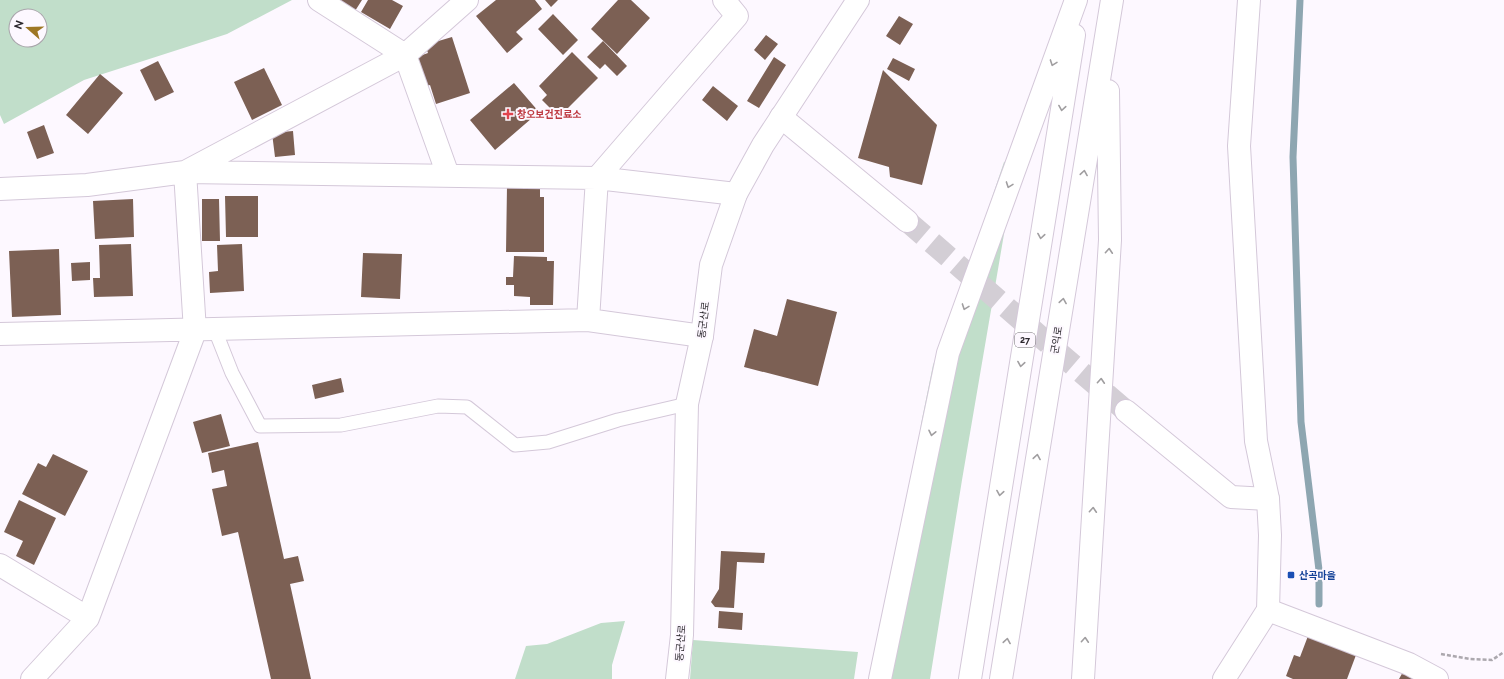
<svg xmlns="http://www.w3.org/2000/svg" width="1504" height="679" font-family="Raleway,'Noto Sans KR',sans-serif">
<rect width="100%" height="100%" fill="#fdf8ff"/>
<path fill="#c1deca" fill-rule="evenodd" d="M 0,0 L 292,0 L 227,34 L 84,80 L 4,124 L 0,115 ZM 16,16 L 40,16 L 40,40 L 16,40 Z
M 1017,158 L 962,480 L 930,679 L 884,679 L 907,562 L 921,424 L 933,365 L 956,304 L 1004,162 Z
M 625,621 L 612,665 L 612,679 L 515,679 L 526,646 L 547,644 L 601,623 Z
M 693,640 L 858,652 L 854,679 L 690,679 Z"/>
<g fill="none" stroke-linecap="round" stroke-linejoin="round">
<path stroke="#8ea6b1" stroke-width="7" d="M 1300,0 L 1293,157 L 1301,422 L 1319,570 L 1319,604"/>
</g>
<path fill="#7c6054" d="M 338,0 L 362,0 L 355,11 Z
M 368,0 L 392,0 L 403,6 L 390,29 L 361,12 Z
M 496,0 L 535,0 L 542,9 L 516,32 L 523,39 L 507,53 L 476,16 Z
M 545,0 L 558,0 L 551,7 Z
M 618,0 L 631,0 L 650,18 L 617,54 L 591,29 Z
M 553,14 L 578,40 L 563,55 L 538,29 Z
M 899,16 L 913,24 L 900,45 L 886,36 Z
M 766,35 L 778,44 L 765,60 L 754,50 Z
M 452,37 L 470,93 L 436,104 L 430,85 L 423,87 L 414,58 L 428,53 L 425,45 Z
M 603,41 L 627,66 L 617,76 L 605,64 L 600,69 L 587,57 Z
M 572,52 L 598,78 L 559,117 L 542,100 L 547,95 L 539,86 Z
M 774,57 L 786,65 L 759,108 L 747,101 Z
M 893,58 L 915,69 L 909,81 L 887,69 Z
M 158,61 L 174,92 L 155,101 L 140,70 Z
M 264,68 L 282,105 L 252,120 L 234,82 Z
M 883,70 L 937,125 L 922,185 L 890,177 L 889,167 L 858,158 Z
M 100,74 L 123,93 L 88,134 L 66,115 Z
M 514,83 L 539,112 L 495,150 L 470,120 Z
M 713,86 L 738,106 L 727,121 L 702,100 Z
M 44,125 L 54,153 L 37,159 L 27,132 Z
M 293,131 L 295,155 L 275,157 L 272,133 Z
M 507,186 L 540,187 L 540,197 L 544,197 L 544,252 L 506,252 Z
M 225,196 L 258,196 L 258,237 L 226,237 Z
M 133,199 L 134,237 L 95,239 L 93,201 Z
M 202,199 L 219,199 L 220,241 L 202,241 Z
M 131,244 L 133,296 L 94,297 L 93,278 L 100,278 L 99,245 Z
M 242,244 L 244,291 L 210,293 L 209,272 L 218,271 L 217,245 Z
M 59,249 L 61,315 L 12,317 L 9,251 Z
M 363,253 L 402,254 L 400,299 L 361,297 Z
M 514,256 L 547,257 L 547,261 L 554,261 L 553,305 L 530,305 L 530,297 L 514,296 L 514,285 L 506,285 L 506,277 L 513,277 Z
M 90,262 L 90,280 L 72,281 L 71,263 Z
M 787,299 L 837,312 L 818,386 L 744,367 L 754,329 L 777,336 Z
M 341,378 L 344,392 L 315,399 L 312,385 Z
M 221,414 L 230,446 L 202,453 L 193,422 Z
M 258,442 L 284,559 L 298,556 L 304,581 L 290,584 L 311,679 L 271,679 L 238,532 L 222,536 L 212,489 L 227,486 L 224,470 L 212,473 L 208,453 Z
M 53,454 L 88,471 L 65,516 L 22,494 L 38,463 L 46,467 Z
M 19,500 L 56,518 L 34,565 L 16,556 L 23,541 L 4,532 Z
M 721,551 L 765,553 L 764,563 L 737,562 L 734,608 L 715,607 L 711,602 L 719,589 Z
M 719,611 L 743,613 L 742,630 L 718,628 Z
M 1308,636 L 1356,655 L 1347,679 L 1293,679 L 1286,676 L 1294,655 L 1300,657 Z
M 1404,670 L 1421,679 L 1399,679 Z"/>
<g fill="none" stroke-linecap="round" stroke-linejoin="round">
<path stroke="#d3ced5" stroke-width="22" stroke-dasharray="22 11" stroke-linecap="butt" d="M 907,221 L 1126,411"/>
<defs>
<path id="service" d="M 215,330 L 232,373 L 260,426 L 341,425 L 438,406 L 467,407 L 515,445 L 548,442 L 618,420 L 687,404"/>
<path id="minor" d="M 319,0 L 405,55 L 448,175
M 781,117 L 907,221
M 0,189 L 87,185 L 185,172 L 597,178 L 736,194
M 588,320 L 597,178 L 737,16 L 724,0
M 0,334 L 588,320 L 702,336
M 1126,411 L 1231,497 L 1268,499
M 0,565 L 88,618
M 1268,610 L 1409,664 L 1437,679
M 32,679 L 88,618 L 195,331 L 185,172 L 405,55 L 467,0"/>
<path id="tertiary" d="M 677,679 L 682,635 L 687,404 L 702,336 L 711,265 L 736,194 L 763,145 L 858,0
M 1224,679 L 1268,610 L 1270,535 L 1268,499 L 1256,441 L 1239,146 L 1249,0"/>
<path id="trunk" d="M 880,679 L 948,353 L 1076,0
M 970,679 L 1074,35
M 1001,679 L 1112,0
M 1083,679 L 1110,240 L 1108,91"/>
</defs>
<use href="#service" stroke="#d4c8d9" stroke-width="15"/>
<use href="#minor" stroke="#d4c8d9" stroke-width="24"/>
<use href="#tertiary" stroke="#d4c8d9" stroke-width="24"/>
<use href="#trunk" stroke="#d4c8d9" stroke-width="24"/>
<path stroke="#aca8ae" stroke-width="2.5" stroke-dasharray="4 2" stroke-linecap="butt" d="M 1441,654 L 1470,659 L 1492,660 L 1504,652"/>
<use href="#service" stroke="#fff" stroke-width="13"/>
<use href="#minor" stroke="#fff" stroke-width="22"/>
<use href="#tertiary" stroke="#fff" stroke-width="22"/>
<use href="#trunk" stroke="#fff" stroke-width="22"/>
</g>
<defs><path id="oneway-chevron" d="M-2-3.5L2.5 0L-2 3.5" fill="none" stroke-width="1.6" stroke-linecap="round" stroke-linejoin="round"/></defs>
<g stroke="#a09ea0">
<use href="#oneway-chevron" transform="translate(1053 63) rotate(110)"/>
<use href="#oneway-chevron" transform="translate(1062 108) rotate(99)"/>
<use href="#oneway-chevron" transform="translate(1084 173) rotate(-81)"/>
<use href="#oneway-chevron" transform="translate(1009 185) rotate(110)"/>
<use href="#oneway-chevron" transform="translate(1041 236) rotate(99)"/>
<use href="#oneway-chevron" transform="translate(1109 251) rotate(-86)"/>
<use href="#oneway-chevron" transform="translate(1063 301) rotate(-81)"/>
<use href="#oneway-chevron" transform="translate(965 307) rotate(110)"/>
<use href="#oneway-chevron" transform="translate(1021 364) rotate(99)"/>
<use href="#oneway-chevron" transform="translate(1101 381) rotate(-86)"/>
<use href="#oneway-chevron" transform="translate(932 433) rotate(102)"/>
<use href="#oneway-chevron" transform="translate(1037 457) rotate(-81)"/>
<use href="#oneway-chevron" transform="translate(1000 493) rotate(99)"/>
<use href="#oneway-chevron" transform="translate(1093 510) rotate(-86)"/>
<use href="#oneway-chevron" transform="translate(1085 640) rotate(-86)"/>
<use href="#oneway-chevron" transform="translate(1007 641) rotate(-81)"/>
</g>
<path fill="#e0444e" stroke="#fdf8ff" stroke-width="1.5" d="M506 108h4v4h4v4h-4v4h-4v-4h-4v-4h4z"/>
<rect fill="#1a4fb4" stroke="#fdf8ff" stroke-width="1.5" x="1287" y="571" width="8" height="8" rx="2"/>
<g text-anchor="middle" stroke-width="4" stroke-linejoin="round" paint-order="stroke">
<rect fill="#fdf8ff" stroke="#6a666c" stroke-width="1" x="1015" y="333" width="20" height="14" rx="3"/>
<g font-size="9" font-weight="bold" fill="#2b272d">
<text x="1025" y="343">27</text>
</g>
<g font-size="10" font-weight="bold" fill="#be3a42" stroke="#fdf8ff" text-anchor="start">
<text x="517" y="118">창오보건진료소</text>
</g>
<g font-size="10" fill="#2b272d" stroke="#fdf8ff">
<text transform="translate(703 320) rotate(-83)" y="4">동군산로</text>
<text transform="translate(1056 340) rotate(-81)" y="4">군익로</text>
<text transform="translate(680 643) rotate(-85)" y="4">동군산로</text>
</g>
<g font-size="10" font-weight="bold" fill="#164399" stroke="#fdf8ff" text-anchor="start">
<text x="1299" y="579">산곡마을</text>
</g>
</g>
<g transform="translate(28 28) rotate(290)"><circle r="19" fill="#fdf8ff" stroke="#a9a4ab"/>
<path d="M0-3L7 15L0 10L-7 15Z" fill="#9e7724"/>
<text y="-6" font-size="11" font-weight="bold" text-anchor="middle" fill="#2b272d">N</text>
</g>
</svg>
